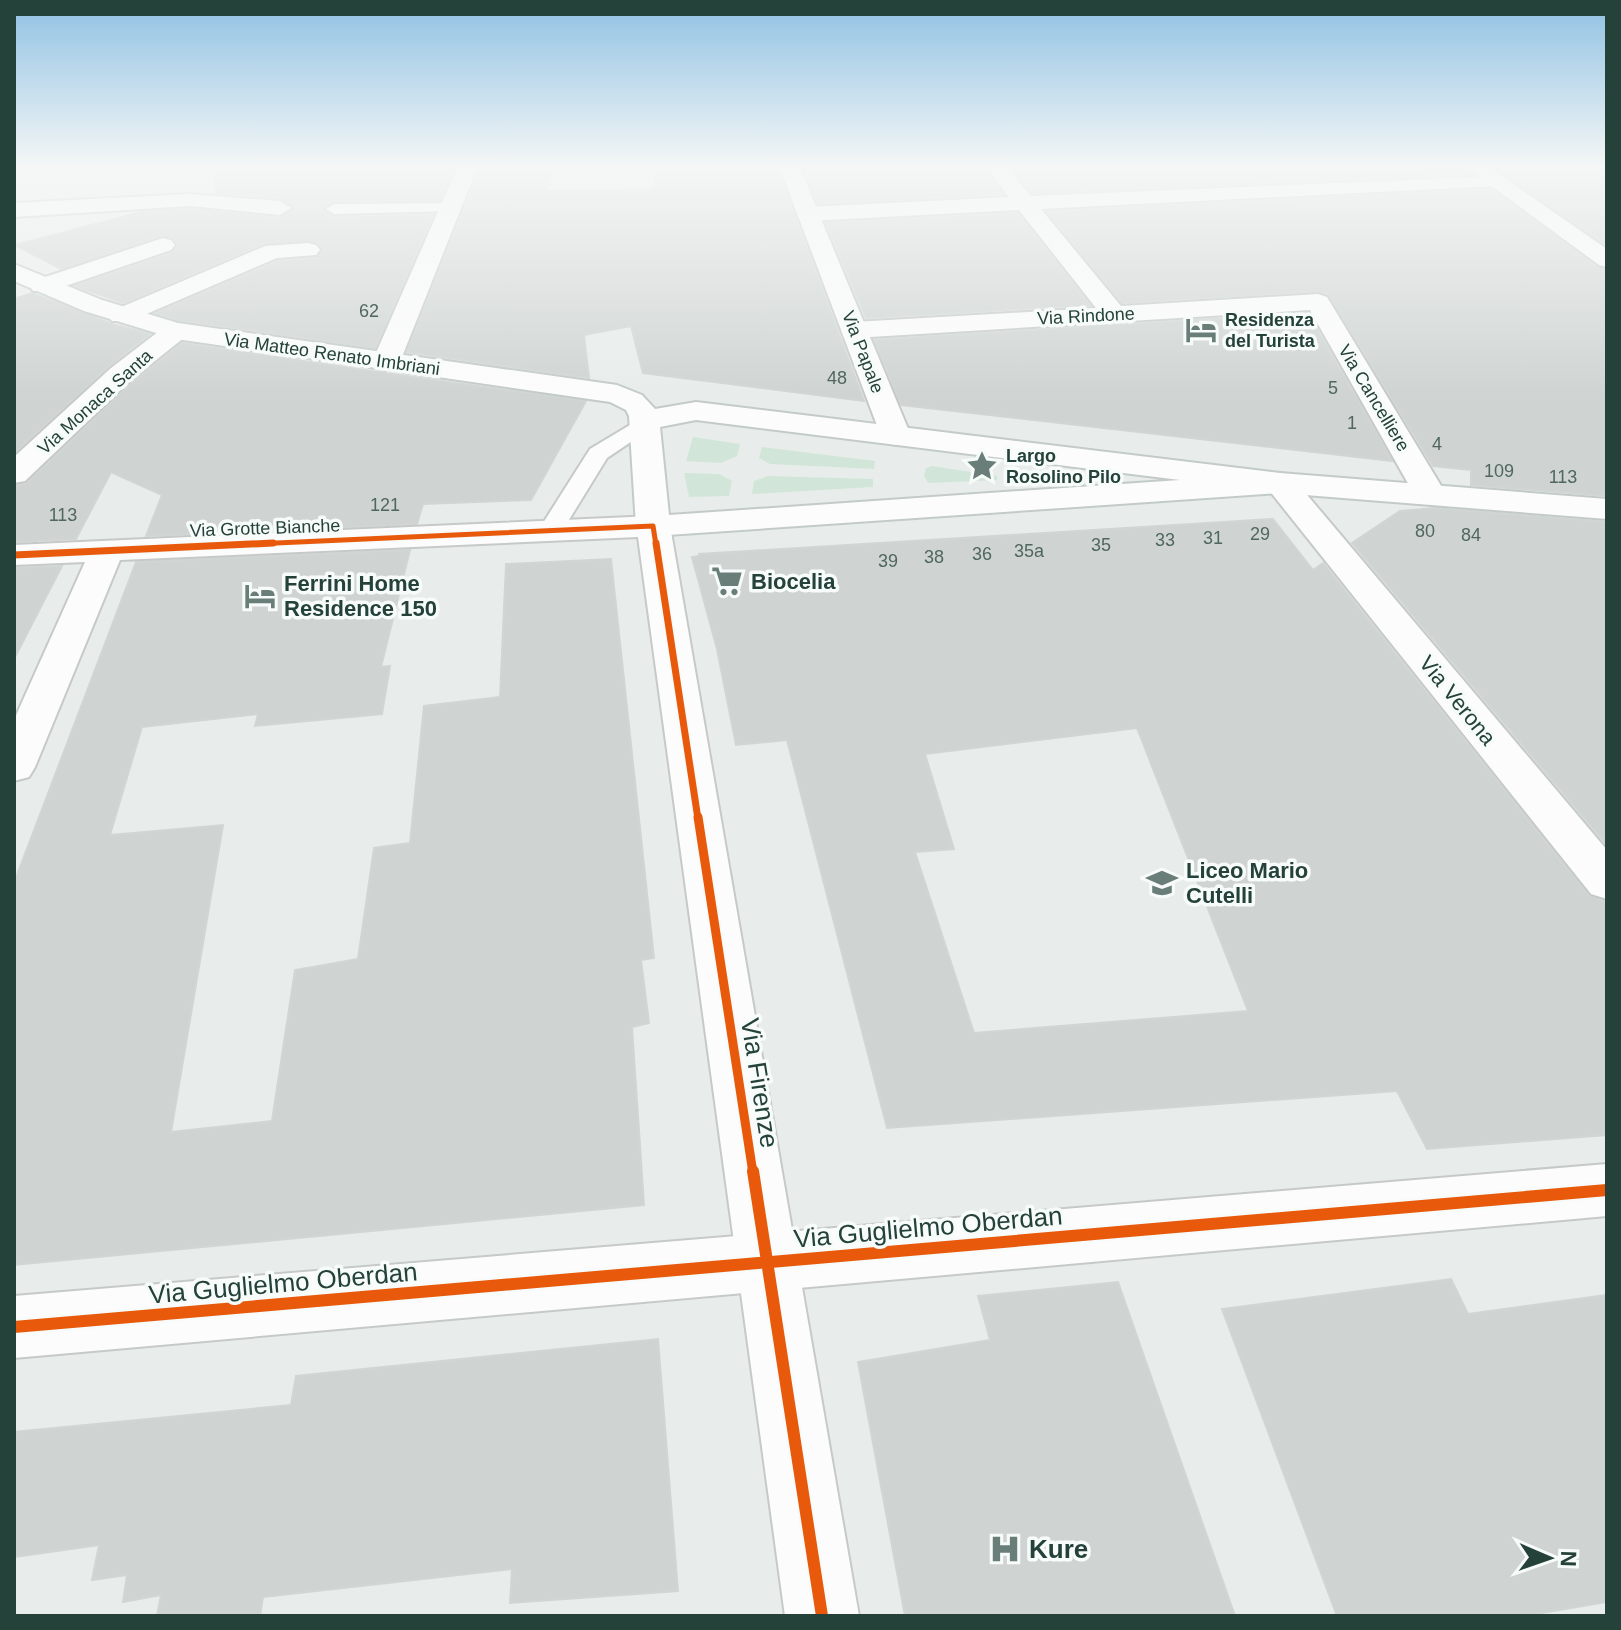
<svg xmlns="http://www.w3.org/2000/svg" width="1621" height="1630" font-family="Helvetica,sans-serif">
<rect width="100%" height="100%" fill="#e8edeb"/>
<path fill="#d1e6d8" d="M 693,437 L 740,444 L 737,456 L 721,463 L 686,461 Z
M 762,447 L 875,461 L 874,469 L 770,464 L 759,458 Z
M 932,466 L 997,476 L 997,480 L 928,483 L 924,476 L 926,468 Z
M 684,473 L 719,474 L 732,481 L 729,496 L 689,497 Z
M 768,476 L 873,479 L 873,487 L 752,494 L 754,481 Z"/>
<path fill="#cfd4d2" stroke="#d1d6d4" stroke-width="2" fill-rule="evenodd" d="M 213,168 L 454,168 L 440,200 L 334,201 L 323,208 L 334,217 L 433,215 L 375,348 L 179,320 L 156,313 L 278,261 L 316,258 L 323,250 L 317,242 L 264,243 L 123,303 L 75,286 L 172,253 L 178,245 L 173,238 L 162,235 L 61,269 L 15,245 L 141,212 L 190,209 L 280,218 L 294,209 L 280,198 L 214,193 L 217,192 Z
M 480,168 L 553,168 L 547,191 L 655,189 L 657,168 L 777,168 L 864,401 L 643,373 L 631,326 L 584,335 L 589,378 L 407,352 Z
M 803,168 L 984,168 L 1003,194 L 818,204 Z
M 1012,168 L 1464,168 L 1471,174 L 1032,193 Z
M 1495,168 L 1607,168 L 1607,245 L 1503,174 Z
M 1491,189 L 1597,267 L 1607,270 L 1607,496 L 1471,485 L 1471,470 L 1433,466 L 1328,294 L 1318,291 L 1122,303 L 1047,212 Z
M 1018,213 L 1090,305 L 866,318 L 826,223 Z
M 32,293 L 112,324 L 150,334 L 109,366 L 14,453 L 14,299 Z
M 1308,313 L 1392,461 L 901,405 L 874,340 Z
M 182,343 L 385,373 L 586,401 L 531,500 L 423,504 L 417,524 L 146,536 L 162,495 L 111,472 L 76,539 L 14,542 L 14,486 L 27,483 L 133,382 Z
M 1436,508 L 1607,522 L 1607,845 L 1352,543 L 1400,511 Z
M 1273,519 L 1313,570 L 1323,563 L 1589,896 L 1607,902 L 1607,1135 L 1427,1149 L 1397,1091 L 887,1128 L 787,740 L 736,745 L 717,649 L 692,557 L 699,556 L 699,554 ZM 1137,728 L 1248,1011 L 974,1033 L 915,852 L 954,849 L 925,754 Z
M 410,550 L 381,667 L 390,666 L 382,714 L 255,726 L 258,714 L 142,727 L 110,835 L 223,825 L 171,1132 L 272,1121 L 295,970 L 358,959 L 374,848 L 410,843 L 424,706 L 500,697 L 506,564 L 611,559 L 654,958 L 641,960 L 649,1023 L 632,1027 L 644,1205 L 14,1265 L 14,883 L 136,562 Z
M 62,566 L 14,659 L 14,568 Z
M 1451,1279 L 1468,1314 L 1607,1295 L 1607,1602 L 1524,1616 L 1337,1616 L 1222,1309 Z
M 1118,1282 L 1235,1616 L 905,1616 L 858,1362 L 990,1340 L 978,1296 Z
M 658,1339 L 678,1591 L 510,1603 L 512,1569 L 263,1597 L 260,1616 L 157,1616 L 161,1595 L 123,1602 L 127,1575 L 92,1580 L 99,1545 L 14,1557 L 14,1432 L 291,1405 L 296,1376 Z"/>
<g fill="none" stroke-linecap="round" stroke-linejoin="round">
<defs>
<path id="service" d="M 451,203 L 457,205 L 457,211 L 334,214 L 326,209 L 334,204 Z
M 645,416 L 653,417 L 656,422 L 653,427 L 607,458 L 559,536 L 541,536 L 538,531 L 590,449 Z"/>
<path id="minor" d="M 457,168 L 477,168 L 400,362 L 396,368 L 386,370 L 376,368 L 372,362 Z
M 987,168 L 1008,168 L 1031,196 L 1502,176 L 1505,180 L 1502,184 L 1495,186 L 1041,209 L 1121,306 L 1318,294 L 1327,297 L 1446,494 L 1441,501 L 1430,504 L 1419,501 L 1414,494 L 1310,310 L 854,338 L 845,336 L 841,330 L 845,324 L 854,322 L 1096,308 L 1019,210 L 808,221 L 797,214 L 808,207 L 1009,197 Z
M 190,194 L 280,201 L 291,208 L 280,215 L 190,206 L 14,217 L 14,203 Z
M 163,238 L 171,240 L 175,245 L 171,250 L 51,291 L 33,291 L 30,286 L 33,281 Z
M 308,243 L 316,245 L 320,250 L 316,255 L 277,258 L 130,321 L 112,321 L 108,316 L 112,311 L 265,246 Z
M 176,323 L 185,325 L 189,331 L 185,337 L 131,380 L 25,481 L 14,483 L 14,457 L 111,368 L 167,325 Z
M 1280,473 L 1291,476 L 1607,850 L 1607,899 L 1591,894 L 1269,490 L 1264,483 L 1269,476 Z
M 653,516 L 665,519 L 670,526 L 859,1616 L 785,1616 L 638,537 L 120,560 L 35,767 L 29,777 L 14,781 L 14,720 L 85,562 L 14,565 L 14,545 Z"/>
<path id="tertiary" d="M 780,168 L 800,168 L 911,436 L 907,442 L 896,445 L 885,442 L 881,436 Z
M 1607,1164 L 1607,1216 L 14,1358 L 14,1296 Z"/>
<path id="secondary" d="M 1467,168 L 1490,168 L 1607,249 L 1607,267 L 1599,265 Z
M 14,264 L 102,300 L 178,323 L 617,385 L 642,395 L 655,409 L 696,402 L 1280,473 L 1607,499 L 1607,519 L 1280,493 L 653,536 L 641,533 L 636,526 L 629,416 L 626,410 L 610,402 L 176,339 L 84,311 L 14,281 ZM 696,420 L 1180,480 L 669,515 L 660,427 Z"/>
</defs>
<use href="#service" stroke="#c5cac8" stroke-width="4"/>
<use href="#minor" stroke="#c5cac8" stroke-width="4"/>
<use href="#tertiary" stroke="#c5cac8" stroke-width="4"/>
<use href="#secondary" stroke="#c3cbc8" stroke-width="4"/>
<use href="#service" fill="#fcfcfc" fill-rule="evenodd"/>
<use href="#minor" fill="#fcfcfc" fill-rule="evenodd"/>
<use href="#tertiary" fill="#fcfcfc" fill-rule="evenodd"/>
<use href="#secondary" fill="#fcfcfc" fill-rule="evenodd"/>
<defs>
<path id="cycleway-far3" d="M 229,545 L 653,526 L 656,545"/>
<path id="cycleway-far2" d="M 656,543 L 698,819
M 14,555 L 273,543"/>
<path id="cycleway-far1" d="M 698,817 L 753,1173"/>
<path id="cycleway" d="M 753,1171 L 822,1616
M 14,1327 L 1607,1190"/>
</defs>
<use href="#cycleway-far3" stroke="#f7fbf9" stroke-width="8"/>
<use href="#cycleway-far2" stroke="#f7fbf9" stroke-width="11"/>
<use href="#cycleway-far1" stroke="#f7fbf9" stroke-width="14"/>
<use href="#cycleway" stroke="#f7fbf9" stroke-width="17"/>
<use href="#cycleway-far3" stroke="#e8590c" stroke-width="5"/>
<use href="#cycleway-far2" stroke="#e8590c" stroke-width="7"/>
<use href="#cycleway-far1" stroke="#e8590c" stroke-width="9"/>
<use href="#cycleway" stroke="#e8590c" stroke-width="12"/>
</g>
<linearGradient id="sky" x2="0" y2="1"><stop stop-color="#8fc1e3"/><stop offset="0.42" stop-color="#f5f7f6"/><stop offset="1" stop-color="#f5f7f6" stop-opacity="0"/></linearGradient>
<rect width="1621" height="396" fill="url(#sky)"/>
<defs>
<symbol id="hotel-bare" viewBox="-9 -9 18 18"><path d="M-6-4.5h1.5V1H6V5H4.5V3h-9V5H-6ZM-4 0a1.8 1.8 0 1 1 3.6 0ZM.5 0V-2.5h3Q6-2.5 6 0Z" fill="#697e78" stroke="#f7fbf9" stroke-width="2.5" paint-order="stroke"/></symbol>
<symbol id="sight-bare" viewBox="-9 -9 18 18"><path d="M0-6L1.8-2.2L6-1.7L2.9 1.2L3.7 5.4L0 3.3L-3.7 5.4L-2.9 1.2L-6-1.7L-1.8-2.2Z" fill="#697e78" stroke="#f7fbf9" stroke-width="2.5" paint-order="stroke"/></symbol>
<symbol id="supermarket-bare" viewBox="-9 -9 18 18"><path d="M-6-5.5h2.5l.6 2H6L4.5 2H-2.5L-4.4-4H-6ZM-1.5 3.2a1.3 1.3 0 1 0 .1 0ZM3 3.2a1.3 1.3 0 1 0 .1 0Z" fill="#697e78" stroke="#f7fbf9" stroke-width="2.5" paint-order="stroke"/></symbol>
<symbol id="school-bare" viewBox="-9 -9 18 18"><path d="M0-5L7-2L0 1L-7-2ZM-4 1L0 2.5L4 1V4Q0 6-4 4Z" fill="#697e78" stroke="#f7fbf9" stroke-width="2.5" paint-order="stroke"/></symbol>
<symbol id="hospital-bare" viewBox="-9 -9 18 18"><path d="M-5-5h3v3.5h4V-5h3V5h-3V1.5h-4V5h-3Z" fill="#697e78" stroke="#f7fbf9" stroke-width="2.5" paint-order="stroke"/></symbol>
</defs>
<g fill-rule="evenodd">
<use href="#hotel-bare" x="1179" y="308" width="44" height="44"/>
<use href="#sight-bare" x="960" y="444" width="44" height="44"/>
<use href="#supermarket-bare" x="705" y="559" width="44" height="44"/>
<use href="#hotel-bare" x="238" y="574" width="44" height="44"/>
<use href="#school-bare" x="1140" y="861" width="44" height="44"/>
<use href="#hospital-bare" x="983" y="1527" width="44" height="44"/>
</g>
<g text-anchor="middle" stroke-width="7" stroke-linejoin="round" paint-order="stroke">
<g font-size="18" fill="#506761">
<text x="369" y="317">62</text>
<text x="837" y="384">48</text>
<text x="1333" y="394">5</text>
<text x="1352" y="429">1</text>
<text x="1437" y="450">4</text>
<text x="1499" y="477">109</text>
<text x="1563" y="483">113</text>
<text x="385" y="511">121</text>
<text x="63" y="521">113</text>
<text x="1425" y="537">80</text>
<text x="1260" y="540">29</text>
<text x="1471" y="541">84</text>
<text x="1213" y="544">31</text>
<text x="1165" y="546">33</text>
<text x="1101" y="551">35</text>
<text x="1029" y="557">35a</text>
<text x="982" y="560">36</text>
<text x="934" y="563">38</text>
<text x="888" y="567">39</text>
</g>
<g font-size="18" fill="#24423a" stroke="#f7fbf9">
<text transform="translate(1086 316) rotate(-3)" y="6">Via Rindone</text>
<text transform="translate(863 352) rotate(69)" y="6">Via Papale</text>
<text transform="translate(332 354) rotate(8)" y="6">Via Matteo Renato Imbriani</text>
<text transform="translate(1374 398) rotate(59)" y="6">Via Cancelliere</text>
<text transform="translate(95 402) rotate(-42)" y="6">Via Monaca Santa</text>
<text transform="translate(265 528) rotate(-2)" y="6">Via Grotte Bianche</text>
</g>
<g font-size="18" font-weight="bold" fill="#24423a" stroke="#f7fbf9" text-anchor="start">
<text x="1225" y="326">Residenza<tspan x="1225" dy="21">del Turista</tspan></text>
<text x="1006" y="462">Largo<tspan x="1006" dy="21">Rosolino Pilo</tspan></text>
</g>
<g font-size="22" font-weight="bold" fill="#24423a" stroke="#f7fbf9" text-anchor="start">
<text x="751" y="589">Biocelia</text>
<text x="284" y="591">Ferrini Home<tspan x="284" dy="25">Residence 150</tspan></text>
<text x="1186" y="878">Liceo Mario<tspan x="1186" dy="25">Cutelli</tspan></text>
</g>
<g font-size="22" fill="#24423a" stroke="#f7fbf9">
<text transform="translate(1458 700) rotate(51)" y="8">Via Verona</text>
</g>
<g font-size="26" fill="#24423a" stroke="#f7fbf9">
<text transform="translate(760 1083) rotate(81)" y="9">Via Firenze</text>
<text transform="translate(928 1227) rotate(-5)" y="9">Via Guglielmo Oberdan</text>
<text transform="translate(283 1283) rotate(-5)" y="9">Via Guglielmo Oberdan</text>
</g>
<g font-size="26" font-weight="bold" fill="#24423a" stroke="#f7fbf9" text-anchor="start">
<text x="1029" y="1558">Kure</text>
</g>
</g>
<rect width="1621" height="1630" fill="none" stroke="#24423a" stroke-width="32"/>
<g transform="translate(1549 1558) rotate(92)" stroke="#f7fbf9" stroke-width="6" paint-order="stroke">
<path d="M0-6L14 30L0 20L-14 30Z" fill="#24423a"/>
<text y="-12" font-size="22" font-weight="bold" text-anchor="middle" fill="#24423a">N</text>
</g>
</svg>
